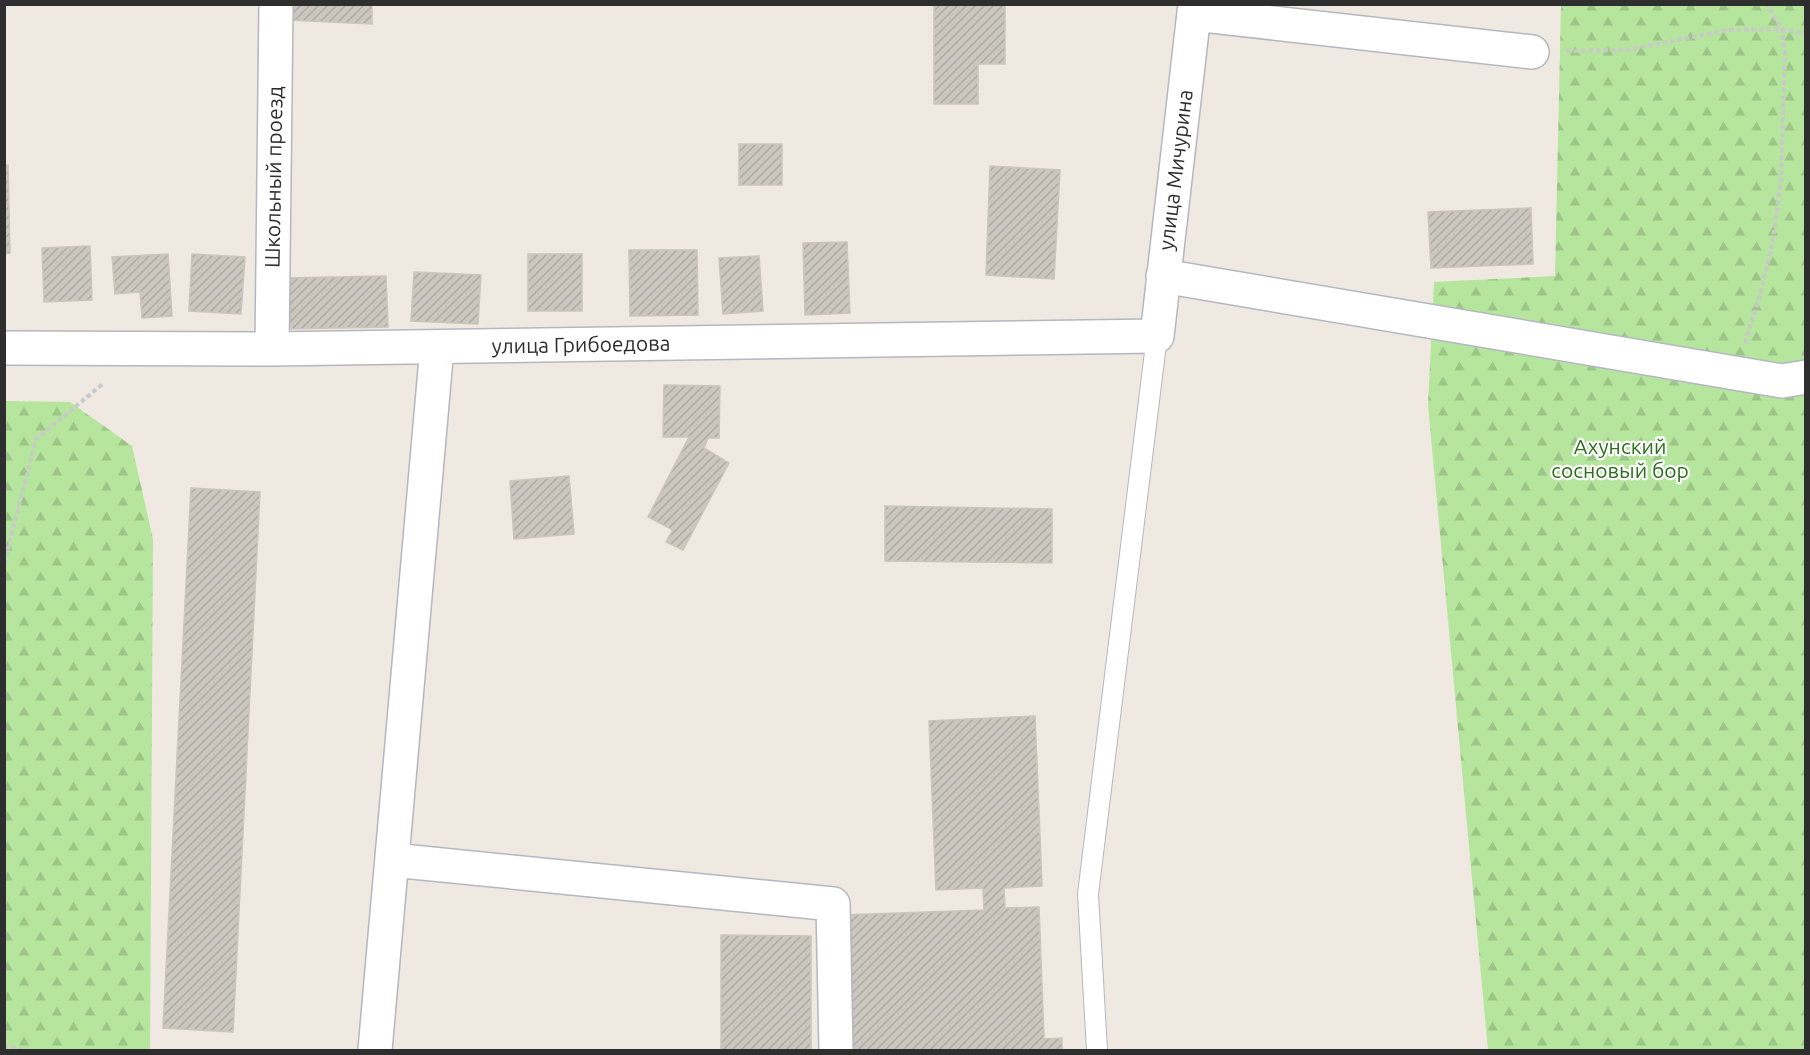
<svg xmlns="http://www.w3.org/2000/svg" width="1810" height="1055" font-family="Ubuntu,sans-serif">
<defs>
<pattern id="forest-firs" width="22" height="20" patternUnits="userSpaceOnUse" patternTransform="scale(1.5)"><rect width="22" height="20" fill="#b6e59e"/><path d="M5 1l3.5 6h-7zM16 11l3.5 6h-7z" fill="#9dc588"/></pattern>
<pattern id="building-hatch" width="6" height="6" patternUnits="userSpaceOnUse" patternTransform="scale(1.5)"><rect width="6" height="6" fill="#cbc7bf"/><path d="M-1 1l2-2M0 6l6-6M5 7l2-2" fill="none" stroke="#afaba4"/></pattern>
</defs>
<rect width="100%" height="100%" fill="#efe9e1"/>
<path fill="url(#forest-firs)" d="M 1561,5 L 1805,5 L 1805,1050 L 1488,1050 L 1428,405 L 1434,282 L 1555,276 Z
M 5,401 L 70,402 L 132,446 L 153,539 L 150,1050 L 5,1050 Z"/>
<path fill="url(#building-hatch)" stroke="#cbc5ba" stroke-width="1.5" d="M 289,4 L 372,4 L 372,24 L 288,20 Z
M 934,4 L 1005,4 L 1005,64 L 978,64 L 978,104 L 934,104 Z
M 739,144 L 782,144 L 782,185 L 739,185 Z
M 4,165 L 8,165 L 10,253 L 4,254 Z
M 990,166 L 1060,170 L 1054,279 L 986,275 Z
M 1531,208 L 1533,264 L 1431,268 L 1428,212 Z
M 847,242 L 850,313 L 805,315 L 803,243 Z
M 90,246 L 92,300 L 44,302 L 42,248 Z
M 629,250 L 697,250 L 698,315 L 630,316 Z
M 168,254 L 172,316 L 142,318 L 140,292 L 115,294 L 112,257 Z
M 192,254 L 245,257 L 241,314 L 189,311 Z
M 528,254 L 582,254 L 582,311 L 528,311 Z
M 759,256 L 763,311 L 723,314 L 719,258 Z
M 414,272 L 481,275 L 478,324 L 411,321 Z
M 386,276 L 388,327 L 286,329 L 285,278 Z
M 664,385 L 720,386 L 719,438 L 708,438 L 704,448 L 729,463 L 683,550 L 666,542 L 673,530 L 648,517 L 689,437 L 663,437 Z
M 569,476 L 574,534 L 514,539 L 510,481 Z
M 191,488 L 260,492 L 233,1032 L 163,1028 Z
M 885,506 L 1052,509 L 1052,563 L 885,561 Z
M 1035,716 L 1042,886 L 1004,888 L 1005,908 L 1039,907 L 1044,1039 L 1062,1038 L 1062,1050 L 849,1050 L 843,915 L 984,910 L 983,888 L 936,890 L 929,721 Z
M 721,935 L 811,936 L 811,1050 L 721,1050 Z"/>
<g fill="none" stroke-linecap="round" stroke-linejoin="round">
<defs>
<path id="service" d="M 1097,1050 L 1088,894 L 1157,336"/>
<path id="minor" d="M 1194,14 L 1532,52
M 1163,276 L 1782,381 L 1806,377
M 4,348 L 272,349 L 1157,336 L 1195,4
M 272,349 L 276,4
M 392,860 L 833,904 L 836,1050
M 375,1050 L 437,347"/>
</defs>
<use href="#service" stroke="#b4b7c1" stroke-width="22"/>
<use href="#minor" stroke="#b4b7c1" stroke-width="36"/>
<path stroke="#c9c9c9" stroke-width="4" stroke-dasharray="4.5 3" stroke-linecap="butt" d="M 1566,51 L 1627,50 L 1728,30 L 1782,29 L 1806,34
M 1745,343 L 1760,295 L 1772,245 L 1781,180 L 1785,55 L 1782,29 L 1766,4
M 4,564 L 36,439 L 104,383
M 4,1045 L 22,1050"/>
<use href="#service" stroke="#fff" stroke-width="20"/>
<use href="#minor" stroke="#fff" stroke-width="33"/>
</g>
<g text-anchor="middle" stroke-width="4.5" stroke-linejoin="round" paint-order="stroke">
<g font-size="21" fill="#2e2e2e" stroke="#fff">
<text transform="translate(1176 170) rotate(-83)" y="7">улица Мичурина</text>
<text transform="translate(274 177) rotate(-89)" y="7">Школьный проезд</text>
<text transform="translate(581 345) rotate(-1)" y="7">улица Грибоедова</text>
</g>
<g font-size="21" fill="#2c6e1b" stroke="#fff">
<text x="1620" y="454">Ахунский<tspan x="1620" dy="24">сосновый бор</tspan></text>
</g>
</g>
<rect width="1810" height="1055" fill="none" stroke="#2e2e2e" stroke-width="12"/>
</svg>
